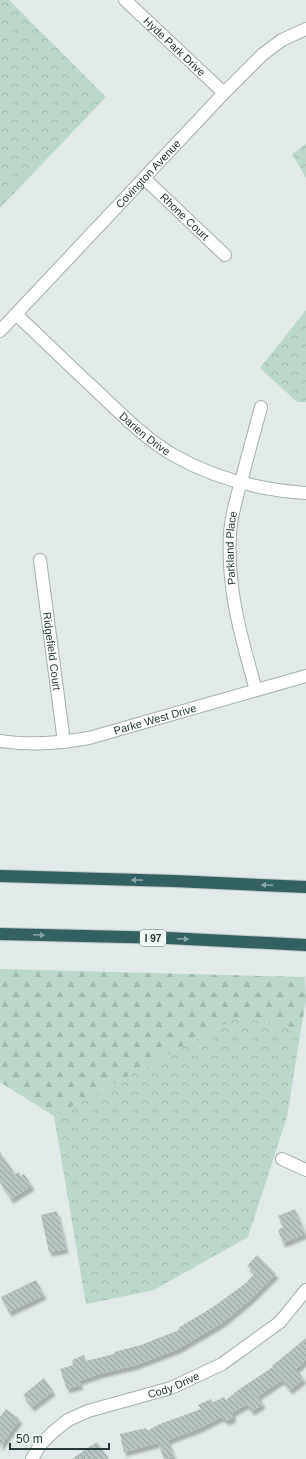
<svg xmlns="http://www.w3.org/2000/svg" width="306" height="1459" font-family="Arial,sans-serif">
<defs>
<pattern id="forest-firs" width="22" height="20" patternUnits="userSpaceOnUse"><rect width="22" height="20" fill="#bcd8ca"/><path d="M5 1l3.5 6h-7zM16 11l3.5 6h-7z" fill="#a1baae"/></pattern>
<pattern id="park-crowns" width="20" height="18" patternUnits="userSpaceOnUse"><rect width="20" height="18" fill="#bcd8ca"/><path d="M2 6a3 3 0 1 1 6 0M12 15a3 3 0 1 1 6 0" fill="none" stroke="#a1baae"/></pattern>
<pattern id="building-back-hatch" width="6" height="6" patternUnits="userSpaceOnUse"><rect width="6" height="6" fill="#b7c4c1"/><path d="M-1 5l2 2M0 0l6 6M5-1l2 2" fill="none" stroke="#94a09e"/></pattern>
<filter id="shadow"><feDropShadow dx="2.5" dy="4.5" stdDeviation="1" flood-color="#0004"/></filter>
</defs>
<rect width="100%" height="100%" fill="#e1eae8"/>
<path fill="url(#forest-firs)" d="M 0,969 L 305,977 L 306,1001 L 301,1029 L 238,1017 L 54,1116 L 0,1082 Z"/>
<path fill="url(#park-crowns)" d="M 0,0 L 9,0 L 106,97 L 0,208 Z
M 306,144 L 306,178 L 292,154 Z
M 306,310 L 306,402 L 297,402 L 260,368 Z
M 238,1017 L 301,1029 L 287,1117 L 248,1237 L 154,1290 L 86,1304 L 54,1116 Z"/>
<path fill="url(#building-back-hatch)" filter="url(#shadow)" d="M 0,1152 L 15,1174 L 19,1172 L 21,1176 L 24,1174 L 32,1186 L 11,1199 L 0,1182 Z
M 295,1209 L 305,1234 L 283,1243 L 278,1230 L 283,1227 L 278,1216 Z
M 57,1211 L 66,1249 L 49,1252 L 41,1215 Z
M 257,1255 L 276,1274 L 251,1299 L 222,1323 L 178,1349 L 136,1365 L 99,1374 L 79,1381 L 81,1385 L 67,1389 L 60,1369 L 73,1365 L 72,1360 L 84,1355 L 86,1361 L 114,1354 L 114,1352 L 141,1345 L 179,1330 L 178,1328 L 213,1307 L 246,1283 L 255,1273 L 247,1266 Z
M 36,1280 L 44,1295 L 9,1312 L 1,1297 Z
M 306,1338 L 306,1360 L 296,1369 L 304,1379 L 290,1390 L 282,1380 L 258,1396 L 263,1404 L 252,1411 L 247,1404 L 233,1412 L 233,1418 L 227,1421 L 221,1417 L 200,1428 L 168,1440 L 174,1457 L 164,1459 L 158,1443 L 124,1452 L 120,1434 L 146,1428 L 147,1431 L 160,1424 L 201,1409 L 198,1405 L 211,1399 L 213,1402 L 224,1397 L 226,1400 L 238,1390 L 273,1367 L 272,1366 Z
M 44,1378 L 53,1391 L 32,1407 L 23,1395 Z
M 6,1409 L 20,1419 L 0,1447 L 0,1417 Z
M 97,1442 L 109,1459 L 72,1459 L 86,1449 Z"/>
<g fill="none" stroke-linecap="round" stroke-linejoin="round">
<defs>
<g id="minor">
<path id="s1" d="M 125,0 L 224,93"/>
<path id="s2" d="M 144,178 L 225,255"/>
<path id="s3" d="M 16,314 C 44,341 72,368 100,394 C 123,416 147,440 175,456 C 216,479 260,490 306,493"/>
<path id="s4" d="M 0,331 L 224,93 L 263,54 L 282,40 L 306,29"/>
<path id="s5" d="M 40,560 L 64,742"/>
<path id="s6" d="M 256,690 C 241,637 227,590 230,534 C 231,515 237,496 242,478 C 248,454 255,430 261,407"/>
<path id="s7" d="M 0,741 C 30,746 59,743 89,738 L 306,676"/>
<path d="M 282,1159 L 306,1170"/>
<path id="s8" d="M 32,1459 L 40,1445 L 53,1432 L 68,1420 L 88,1411 L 171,1388 L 222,1364 L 280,1322 L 306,1290"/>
</g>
<path id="highway" d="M 0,876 L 174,881 L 306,887
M 0,934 L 168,938 L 306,945"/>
</defs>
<use href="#minor" stroke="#a4b1af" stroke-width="14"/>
<use href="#highway" stroke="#c1c7c7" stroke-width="14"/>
<use href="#minor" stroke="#fff" stroke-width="12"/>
<use href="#highway" stroke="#336061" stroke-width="12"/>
</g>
<defs><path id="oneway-solid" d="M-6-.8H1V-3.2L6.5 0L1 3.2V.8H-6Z"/></defs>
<g fill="#88a4a4">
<use href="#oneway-solid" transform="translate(137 880) rotate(-179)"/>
<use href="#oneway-solid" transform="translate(267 885) rotate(-177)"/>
<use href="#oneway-solid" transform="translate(39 935) rotate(2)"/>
<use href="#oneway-solid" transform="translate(183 939) rotate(3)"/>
</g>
<g text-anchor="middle" stroke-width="3" stroke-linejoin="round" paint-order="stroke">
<rect fill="#f1f7f5" stroke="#617170" stroke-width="1" x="140" y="930" width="26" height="16" rx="3"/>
<g font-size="10" font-weight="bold" fill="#233837">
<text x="153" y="942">I 97</text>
</g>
<g font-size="11" fill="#233837" stroke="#f1f7f5">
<text dy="4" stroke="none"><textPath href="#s1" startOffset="68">Hyde Park Drive</textPath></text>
<text dy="4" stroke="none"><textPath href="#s4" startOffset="216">Covington Avenue</textPath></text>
<text dy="4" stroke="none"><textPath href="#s2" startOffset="56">Rhone Court</textPath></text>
<text dy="4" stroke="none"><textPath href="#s3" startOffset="176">Darien Drive</textPath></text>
<text dy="4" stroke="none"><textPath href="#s6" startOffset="145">Parkland Place</textPath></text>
<text dy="4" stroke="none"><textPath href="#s5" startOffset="92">Ridgefield Court</textPath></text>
<text dy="4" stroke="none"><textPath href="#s7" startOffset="158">Parke West Drive</textPath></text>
<text dy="4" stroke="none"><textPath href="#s8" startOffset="165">Cody Drive</textPath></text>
</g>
</g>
<path d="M10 1443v6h99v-6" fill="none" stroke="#233837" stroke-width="2"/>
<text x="16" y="1443" font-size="12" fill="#233837" stroke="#f1f7f5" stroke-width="3" paint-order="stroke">50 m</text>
</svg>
